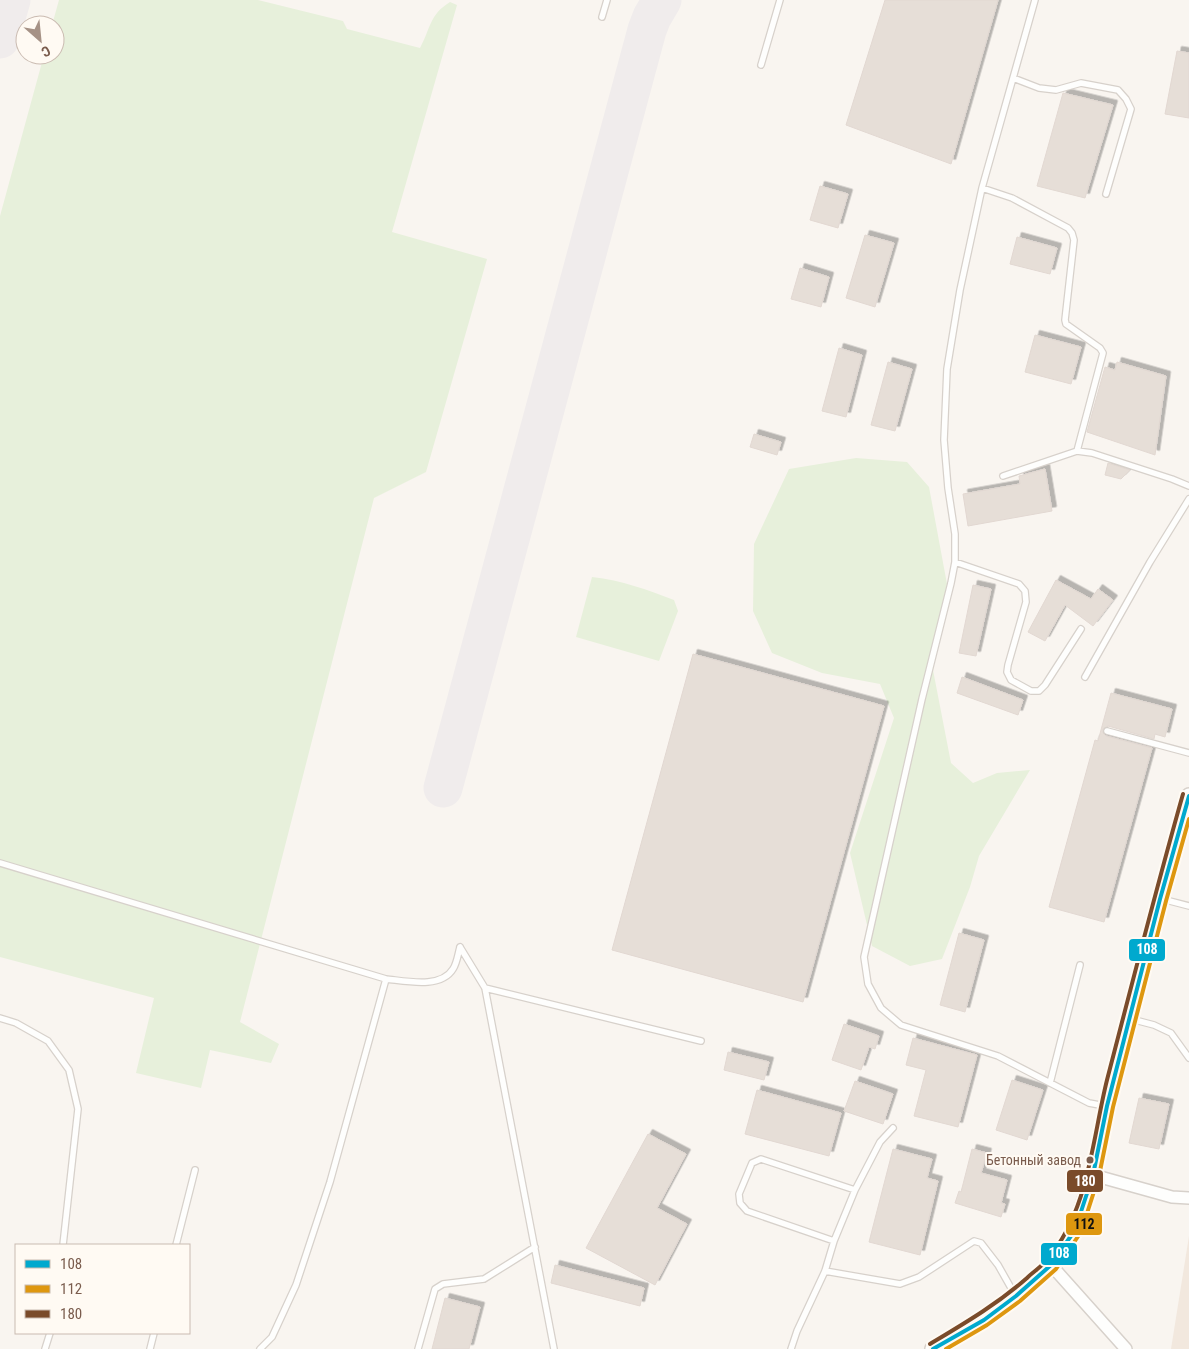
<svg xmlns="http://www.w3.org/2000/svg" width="1189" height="1349" font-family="'Roboto Condensed',sans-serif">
<defs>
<filter id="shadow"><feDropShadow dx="4.5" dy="-4.5" stdDeviation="0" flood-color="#0004"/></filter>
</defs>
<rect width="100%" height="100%" fill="#f9f5f0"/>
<path fill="#f2e8de" d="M 1189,1236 L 1189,1349 L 1171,1349 Z"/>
<path fill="#e7f0db" d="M 59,0 L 258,0 L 343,21 L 347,29 L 420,48 C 431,28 429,15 450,2 L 457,5 L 392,232 L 487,259 L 426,472 L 374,498 L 240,1022 L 279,1044 L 271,1063 L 210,1050 L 201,1088 L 136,1073 L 154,998 L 0,957 L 0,216 L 44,55 L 55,55 L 55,25 L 52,25 Z
M 856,458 L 907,462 L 929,487 L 947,584 L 933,670 L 951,763 L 973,783 L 997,773 L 1030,770 L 979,856 L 970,887 L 942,959 L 910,966 L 872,946 L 850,853 L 894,718 L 880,684 L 822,673 L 772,653 L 753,611 L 754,544 L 789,469 Z
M 592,577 C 622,580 647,590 674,600 L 678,611 L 659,661 L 576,637 Z"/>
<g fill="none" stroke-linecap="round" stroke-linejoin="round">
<path stroke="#f0ecec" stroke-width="39" d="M 0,39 L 11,0
M 443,788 L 647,30 L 652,17 L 662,0"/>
</g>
<path fill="#e6ded7" stroke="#e2d8d2" filter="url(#shadow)" d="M 885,0 L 998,0 L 951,164 L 846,125 Z
M 1177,51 L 1189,53 L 1189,118 L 1165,114 Z
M 1063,93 L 1113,105 L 1085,198 L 1037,186 Z
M 820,186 L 848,194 L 838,228 L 810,220 Z
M 865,235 L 894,243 L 875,307 L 846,298 Z
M 1017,237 L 1057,248 L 1050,274 L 1010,264 Z
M 800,268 L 829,277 L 821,307 L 791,299 Z
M 1035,335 L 1081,347 L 1071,384 L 1025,372 Z
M 839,348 L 862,355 L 846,417 L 822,411 Z
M 888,362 L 912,369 L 895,431 L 871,425 Z
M 1117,362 L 1166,376 L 1155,455 L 1087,432 L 1105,367 L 1115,370 Z
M 754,434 L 781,442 L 777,455 L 750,447 Z
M 1108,463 L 1130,470 L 1121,479 L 1105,475 Z
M 1045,469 L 1052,511 L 968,526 L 963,494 L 1020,484 L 1019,476 Z
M 1056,580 L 1091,599 L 1098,589 L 1113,600 L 1093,626 L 1065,605 L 1045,641 L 1028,632 Z
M 973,585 L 991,589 L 976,656 L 959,653 Z
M 693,654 L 884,706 L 803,1002 L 612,950 Z
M 962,677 L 1023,700 L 1018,715 L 957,693 Z
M 1111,693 L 1172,709 L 1165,737 L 1155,734 L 1154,739 L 1108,726 L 1103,729 L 1103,733 L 1106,736 L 1152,748 L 1104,922 L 1049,907 L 1095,740 L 1098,741 Z
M 959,933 L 984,940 L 965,1012 L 940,1005 Z
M 844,1024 L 879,1036 L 875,1049 L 869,1047 L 861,1070 L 832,1060 Z
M 913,1038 L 977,1055 L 958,1127 L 914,1116 L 926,1070 L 906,1065 Z
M 728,1052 L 769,1062 L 764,1080 L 724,1070 Z
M 1012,1080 L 1043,1090 L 1027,1140 L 996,1130 Z
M 855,1081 L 893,1094 L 883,1124 L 844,1111 Z
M 757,1090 L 841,1113 L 829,1156 L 745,1134 Z
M 1139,1098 L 1169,1104 L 1159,1149 L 1129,1143 Z
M 648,1134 L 686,1154 L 657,1208 L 687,1224 L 655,1285 L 586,1248 Z
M 893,1149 L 932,1159 L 927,1178 L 938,1181 L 920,1255 L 869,1242 Z
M 972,1149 L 987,1153 L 981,1173 L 1007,1180 L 1001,1203 L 1005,1204 L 1001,1217 L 955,1203 L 959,1191 L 961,1192 Z
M 555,1265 L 644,1288 L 640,1306 L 551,1283 Z
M 445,1298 L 480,1307 L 469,1349 L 432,1349 Z"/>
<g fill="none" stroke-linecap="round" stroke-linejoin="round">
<defs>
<path id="lane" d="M 1035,0 L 982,188 L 960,290 L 947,369 L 944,440 L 948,488 L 955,534 L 955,562 L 951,583 L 922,699 L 864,957 L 868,984 L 881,1008 L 901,1025 L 998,1056 L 1089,1103 L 1105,1106
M 602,17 L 607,0
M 761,65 L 780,0
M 1013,78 L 1039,88 L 1056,90 L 1081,83 L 1118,90 L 1126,99 L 1131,109 L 1106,194
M 982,188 L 1012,198 L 1068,228 L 1072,233 L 1074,240 L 1065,320 L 1066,324 L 1100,348 L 1103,353 L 1077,451
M 1003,476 L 1077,451 L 1092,453 L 1172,479 L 1189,486
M 955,562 L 1019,584 L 1025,591 L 1026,602 L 1008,665 L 1007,672 L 1011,680 L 1031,691 L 1039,691 L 1045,685 L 1081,629
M 1085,677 L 1150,562 L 1189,499
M 1107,731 L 1189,753
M 0,863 L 386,979 C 406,981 441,989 453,969 C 457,963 458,954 460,947
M 1162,899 L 1189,906
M 460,947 L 485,988 L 554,1349
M 485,988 L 701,1041
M 0,1018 L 16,1023 L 48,1041 L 69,1070 L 78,1109 L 63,1245
M 1131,1019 L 1154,1025 L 1171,1033 L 1189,1058
M 1050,1083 L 1080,965
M 834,1241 L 747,1211 L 740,1203 L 739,1194 L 752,1163 L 761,1159 L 855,1190
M 176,1245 L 195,1170
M 825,1271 L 900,1284 L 919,1277 L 974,1241 L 981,1243 L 998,1265 L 1015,1295
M 45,1349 L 50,1333
M 150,1349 L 154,1333
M 260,1349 L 272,1337 L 296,1285 L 330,1182 L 386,979
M 418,1349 L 435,1289 L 443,1284 L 484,1279 L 535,1247
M 791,1349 L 797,1331 L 825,1271 L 834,1241 L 855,1190 L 880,1142 L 893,1128"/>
<path id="street" d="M 1093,1175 L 1172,1197 L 1189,1198
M 1051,1265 L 1126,1349"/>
<path id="secondary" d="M 933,1349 L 984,1320 L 1016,1296 L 1051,1265 L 1075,1230 L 1093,1175 L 1107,1106 L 1160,899 L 1189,796"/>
</defs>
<use href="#lane" stroke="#d7d1cb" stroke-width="8"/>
<use href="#street" stroke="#d7d1cb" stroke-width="14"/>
<use href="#secondary" stroke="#d9d2cb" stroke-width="18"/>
<use href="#lane" stroke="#fefefd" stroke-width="5.5"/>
<use href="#street" stroke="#fefefd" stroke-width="11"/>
<use href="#secondary" stroke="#fefefd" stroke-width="15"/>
<defs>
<path id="bus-1" d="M 933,1349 L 984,1320 L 1016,1296 L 1051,1265 L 1075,1230 L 1093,1175 L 1107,1106 L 1160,899 L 1189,796"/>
<path id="bus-2" d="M 946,1349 L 987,1325 L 1020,1301 L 1056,1269 L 1081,1232 L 1099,1176 L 1113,1107 L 1166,901 L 1189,819"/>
<path id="bus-3" d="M 930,1344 C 965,1323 996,1305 1027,1278 C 1033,1272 1041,1267 1047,1260 C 1089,1211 1092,1140 1107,1080 C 1132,984 1156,889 1183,794"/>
</defs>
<use href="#bus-1" stroke="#fffaf3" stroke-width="8"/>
<use href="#bus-2" stroke="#fffaf3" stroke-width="8"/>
<use href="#bus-3" stroke="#fffaf3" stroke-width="8"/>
<use href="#bus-1" stroke="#00a9ce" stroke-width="4"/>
<use href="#bus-2" stroke="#de970f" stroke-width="4"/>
<use href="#bus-3" stroke="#7a4b2a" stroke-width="4"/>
</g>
<circle fill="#7a5c4d" stroke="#fffaf3" stroke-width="2" cx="1090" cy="1160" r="4.5"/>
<g text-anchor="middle" stroke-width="4" stroke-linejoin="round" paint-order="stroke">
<g font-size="14" fill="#7a5c4d" stroke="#fffaf3" text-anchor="end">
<text x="1081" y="1165">Бетонный завод</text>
</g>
</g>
<g stroke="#fffaf3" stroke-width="2">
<rect x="1128" y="938" width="38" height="24" rx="5" fill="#00a9ce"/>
<rect x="1066" y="1169" width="38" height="24" rx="5" fill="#7a4b2a"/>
<rect x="1065" y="1212" width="38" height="24" rx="5" fill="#de970f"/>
<rect x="1040" y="1242" width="38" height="24" rx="5" fill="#00a9ce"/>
</g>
<g font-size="14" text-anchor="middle" font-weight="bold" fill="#fff">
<text x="1147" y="954">108</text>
<text x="1085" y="1186">180</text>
<text x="1059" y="1258">108</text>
</g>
<g font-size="14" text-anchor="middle" font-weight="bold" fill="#111">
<text x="1084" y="1229">112</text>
</g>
<rect x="15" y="1244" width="175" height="90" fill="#fffaf3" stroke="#cabbb1"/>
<rect x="25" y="1260" width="25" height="8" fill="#00a9ce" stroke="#cabbb1"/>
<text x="60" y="1269" font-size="15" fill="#7a5c4d">108</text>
<rect x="25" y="1285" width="25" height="8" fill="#de970f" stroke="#cabbb1"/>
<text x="60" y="1294" font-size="15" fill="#7a5c4d">112</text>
<rect x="25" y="1310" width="25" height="8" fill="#7a4b2a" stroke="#cabbb1"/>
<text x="60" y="1319" font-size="15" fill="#7a5c4d">180</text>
<g transform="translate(40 40) rotate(153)"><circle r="24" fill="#fffaf3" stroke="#cabbb1"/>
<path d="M0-4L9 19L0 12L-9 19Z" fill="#a69286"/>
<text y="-8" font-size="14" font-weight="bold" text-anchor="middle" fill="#7a5c4d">С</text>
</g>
</svg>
